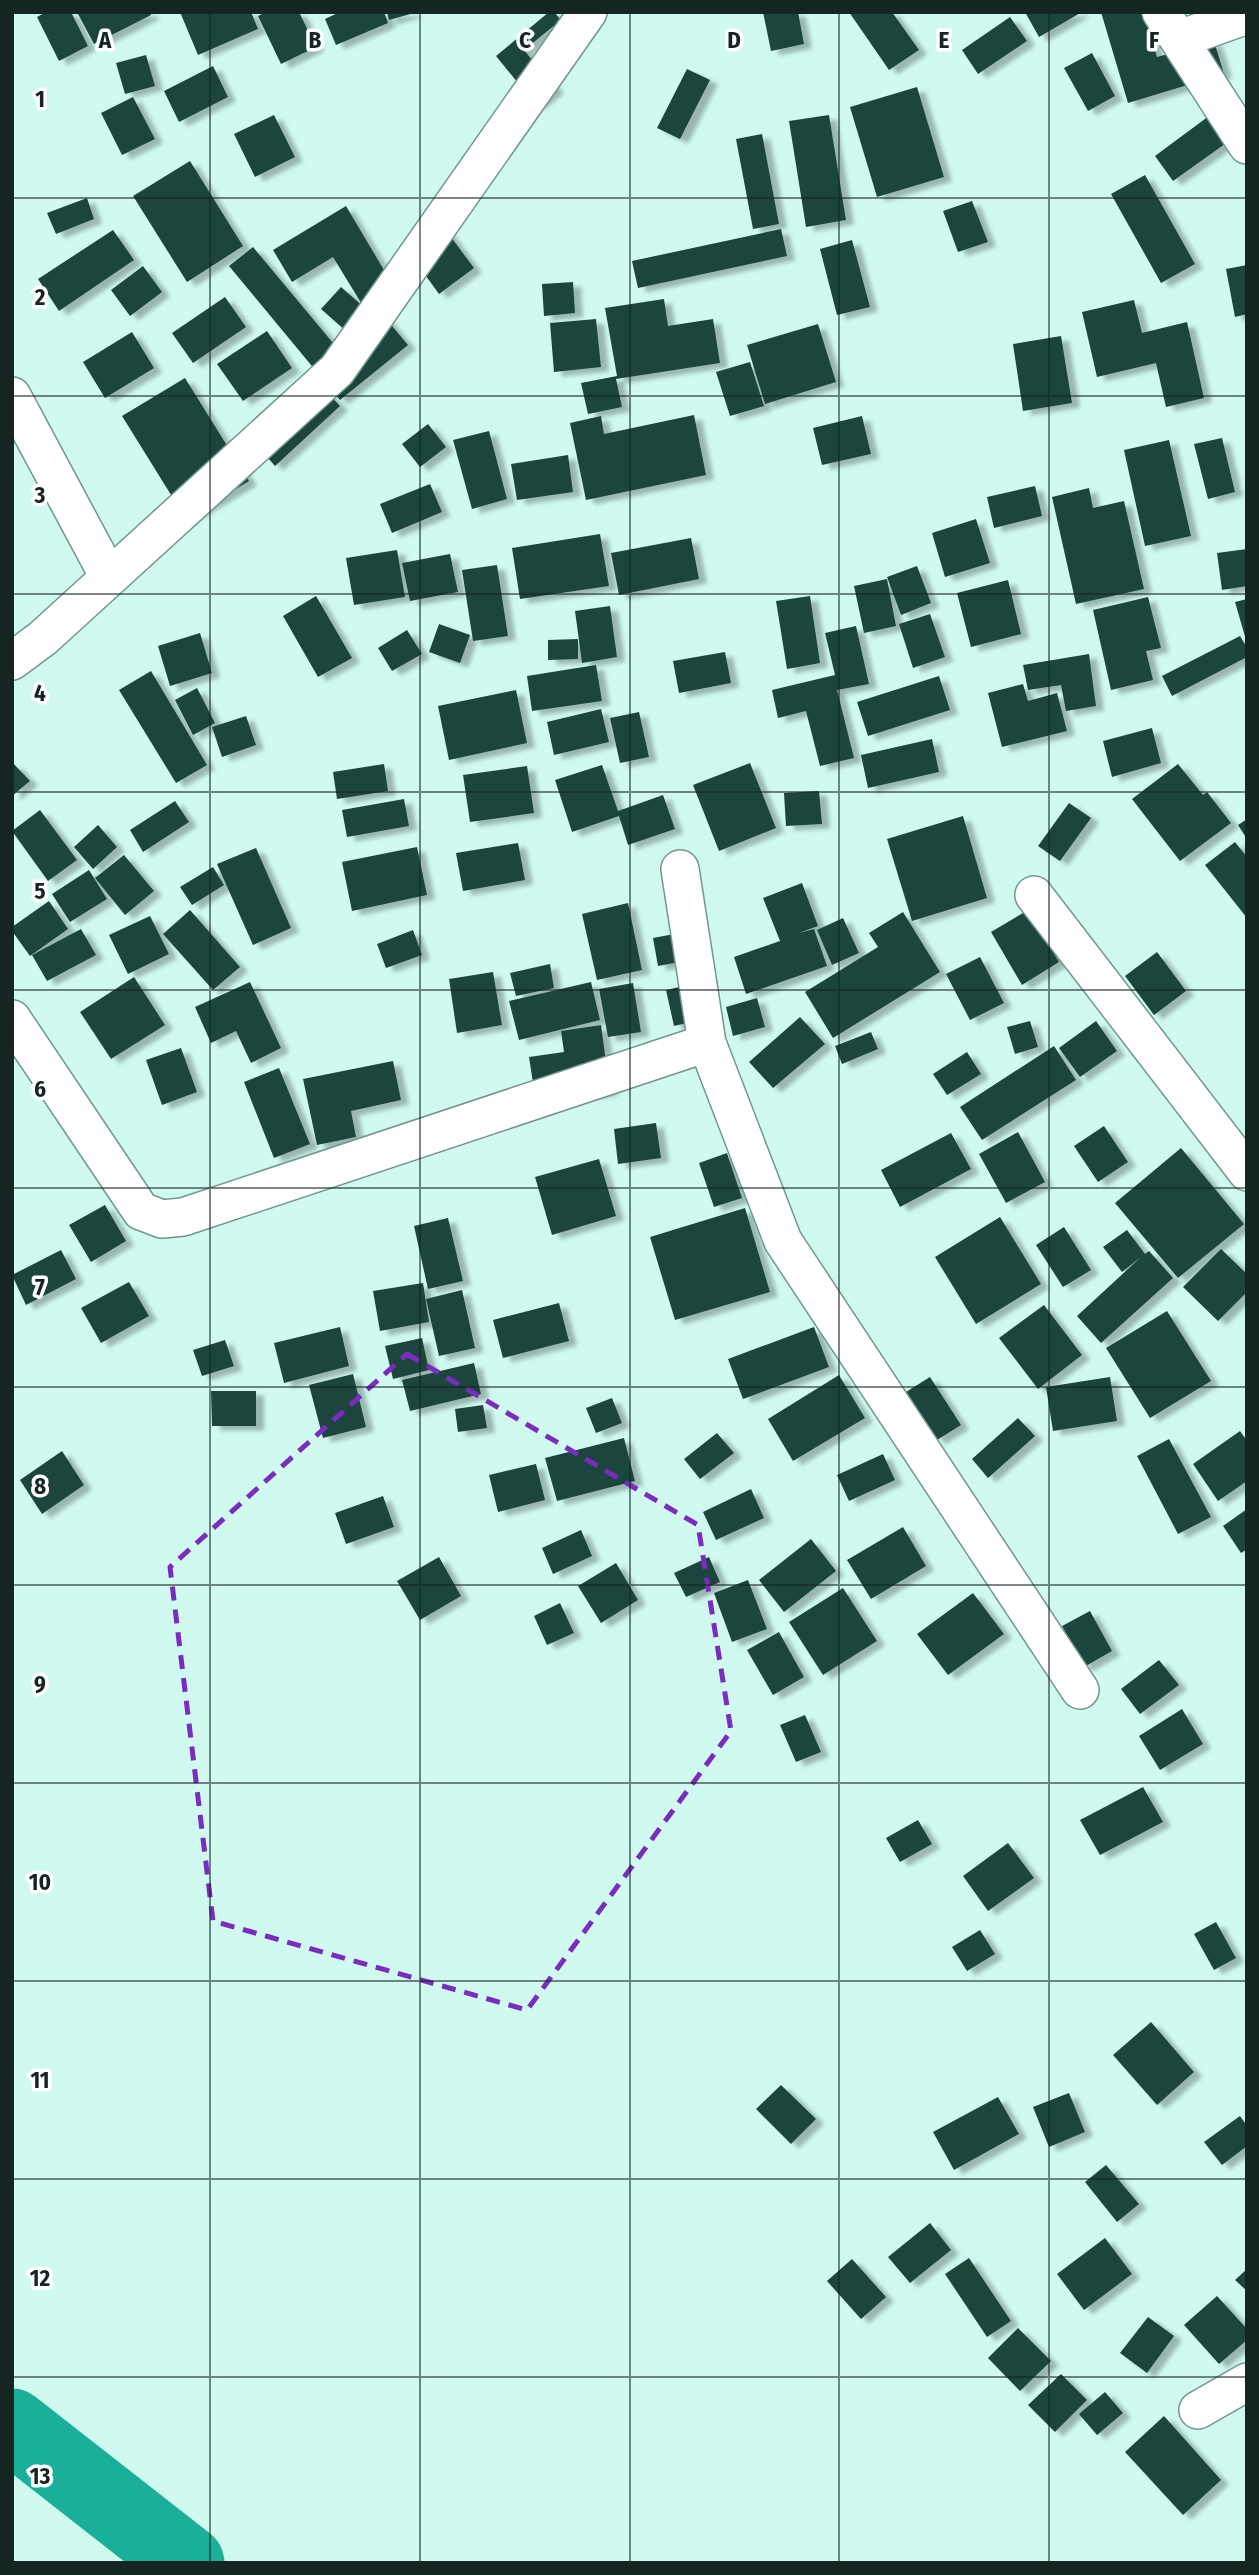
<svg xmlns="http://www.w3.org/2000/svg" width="1259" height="2575" font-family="'Fira Sans Condensed',sans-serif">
<defs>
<filter id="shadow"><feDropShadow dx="8" dy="4.5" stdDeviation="2" flood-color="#0004"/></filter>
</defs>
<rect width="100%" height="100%" fill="#d0faf0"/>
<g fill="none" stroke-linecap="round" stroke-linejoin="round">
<path stroke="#1aaf99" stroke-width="75" d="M 12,2426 L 187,2563"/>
</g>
<path fill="#1f443d" filter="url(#shadow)" d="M 46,12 L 71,12 L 88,46 L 59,61 L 37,17 Z
M 77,12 L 150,12 L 151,15 L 94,44 Z
M 180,12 L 251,12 L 258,29 L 198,55 Z
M 266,12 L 299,12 L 316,47 L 281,64 L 258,16 Z
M 340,12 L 384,12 L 388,23 L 336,45 L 325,19 Z
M 387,12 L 413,12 L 414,13 L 389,20 Z
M 549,12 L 554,12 L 561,20 L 524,50 L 556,89 L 536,105 L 496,56 Z
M 763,12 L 798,12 L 804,44 L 771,51 Z
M 849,12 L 892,12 L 919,50 L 889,70 Z
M 1025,12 L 1082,12 L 1039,37 Z
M 1101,12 L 1143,12 L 1157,57 L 1214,41 L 1224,74 L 1128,103 Z
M 1010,17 L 1027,41 L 978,74 L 962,50 Z
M 1092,53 L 1115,96 L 1088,111 L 1064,68 Z
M 146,55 L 155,86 L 125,94 L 116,63 Z
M 213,66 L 228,97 L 179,122 L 164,91 Z
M 687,69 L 710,80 L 680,139 L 657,128 Z
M 917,87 L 944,177 L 877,197 L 850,107 Z
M 133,97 L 155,139 L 122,155 L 101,113 Z
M 1217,110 L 1236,136 L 1173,181 L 1155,156 Z
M 274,115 L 295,157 L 255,177 L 234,134 Z
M 829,115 L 846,220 L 806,227 L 789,121 Z
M 762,134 L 779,224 L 753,229 L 736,139 Z
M 190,161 L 243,246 L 187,282 L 133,196 Z
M 1145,175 L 1195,264 L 1161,283 L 1111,194 Z
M 87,198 L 94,219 L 56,234 L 47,213 Z
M 972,201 L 988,242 L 958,252 L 943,211 Z
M 346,206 L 394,287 L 363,306 L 333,257 L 292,282 L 273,250 Z
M 436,217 L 474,268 L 439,294 L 402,243 Z
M 781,229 L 787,256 L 638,288 L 632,261 Z
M 113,230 L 134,260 L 59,311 L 38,279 Z
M 852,240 L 870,307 L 837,315 L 820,249 Z
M 253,247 L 338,349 L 382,314 L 408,345 L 340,400 L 229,266 Z
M 1247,265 L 1247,314 L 1235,317 L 1226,269 Z
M 143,266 L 162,292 L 130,316 L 111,290 Z
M 573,282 L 575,313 L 544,316 L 542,284 Z
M 341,287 L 366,309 L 346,331 L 321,309 Z
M 225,297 L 246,327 L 193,363 L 172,333 Z
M 664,299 L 668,326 L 713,319 L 720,363 L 616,379 L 622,407 L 588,414 L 581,383 L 617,376 L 605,308 Z
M 1134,300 L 1142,333 L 1187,322 L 1204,398 L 1166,407 L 1156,363 L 1097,377 L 1082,312 Z
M 596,319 L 601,367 L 554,372 L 550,323 Z
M 818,324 L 836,382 L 765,404 L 747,345 Z
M 267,331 L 292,368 L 243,401 L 217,364 Z
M 132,332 L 154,368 L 105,398 L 83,362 Z
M 1061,336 L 1072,403 L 1023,411 L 1013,344 Z
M 750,362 L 764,406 L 730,416 L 716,372 Z
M 312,376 L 340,406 L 275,466 L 248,435 Z
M 185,378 L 249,481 L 186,519 L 122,416 Z
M 694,415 L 706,475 L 586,500 L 570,423 L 601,416 L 604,434 Z
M 862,416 L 871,454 L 822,465 L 813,428 Z
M 428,424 L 446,447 L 420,467 L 402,444 Z
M 489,431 L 507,499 L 472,509 L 453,440 Z
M 1222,438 L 1235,492 L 1208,499 L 1194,444 Z
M 1169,440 L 1191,536 L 1145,546 L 1124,450 Z
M 568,455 L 573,492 L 517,500 L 511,464 Z
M 430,484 L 442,512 L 392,533 L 380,504 Z
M 1035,486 L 1042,516 L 994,528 L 987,497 Z
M 1089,488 L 1093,508 L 1124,501 L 1144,589 L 1076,604 L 1052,497 Z
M 976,519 L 990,563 L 945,577 L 932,533 Z
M 600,534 L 609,586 L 520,599 L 512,548 Z
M 691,538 L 699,579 L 619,595 L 611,553 Z
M 1247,549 L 1247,586 L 1222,590 L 1217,553 Z
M 397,550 L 405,597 L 354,605 L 346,558 Z
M 450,554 L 458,592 L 410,601 L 402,563 Z
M 497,565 L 508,636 L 473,641 L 462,570 Z
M 917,566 L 931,603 L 901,615 L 887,577 Z
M 887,579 L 896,626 L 864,633 L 854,586 Z
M 1008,580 L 1021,634 L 971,647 L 957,593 Z
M 316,596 L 352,658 L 318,677 L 283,616 Z
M 810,596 L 820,663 L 787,669 L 776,601 Z
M 1148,597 L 1161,648 L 1146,651 L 1153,680 L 1111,690 L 1093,610 Z
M 1247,599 L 1247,640 L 1246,640 L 1235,602 Z
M 610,606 L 617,657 L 582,663 L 575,611 Z
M 930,614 L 945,657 L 913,668 L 899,624 Z
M 439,624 L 470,635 L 460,663 L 429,652 Z
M 856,626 L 869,684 L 837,690 L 854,758 L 820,766 L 806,711 L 778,718 L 772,690 L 835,675 L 825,633 Z
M 407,630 L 422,654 L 392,671 L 378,648 Z
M 200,633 L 212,673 L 170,686 L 158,646 Z
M 1240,636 L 1247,648 L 1247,657 L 1172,696 L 1162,676 Z
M 578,639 L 578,659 L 548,660 L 548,640 Z
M 725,652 L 731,683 L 679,693 L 673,661 Z
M 1089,654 L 1096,706 L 1066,711 L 1061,685 L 1028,690 L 1023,665 Z
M 596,665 L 602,701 L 532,711 L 527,676 Z
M 151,671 L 207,765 L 176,783 L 119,690 Z
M 939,676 L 950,710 L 868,736 L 857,702 Z
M 1023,684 L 1028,701 L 1057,693 L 1067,731 L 1002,747 L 988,693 Z
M 197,688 L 215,723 L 193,735 L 175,700 Z
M 516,690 L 527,743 L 449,760 L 438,706 Z
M 601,709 L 609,742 L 554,755 L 547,722 Z
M 639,712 L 649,757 L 620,763 L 610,718 Z
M 246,716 L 256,745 L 222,757 L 212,727 Z
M 1152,728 L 1161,763 L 1112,777 L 1103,741 Z
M 932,739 L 939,772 L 868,788 L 861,755 Z
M 12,762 L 30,781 L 12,796 Z
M 750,763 L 776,828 L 719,851 L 693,785 Z
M 384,764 L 388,791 L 337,799 L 333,772 Z
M 1178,764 L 1203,795 L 1207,792 L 1231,823 L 1180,861 L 1132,799 Z
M 602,765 L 618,811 L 663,795 L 675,829 L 628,845 L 619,816 L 572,832 L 555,780 Z
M 527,766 L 534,813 L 470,822 L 463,775 Z
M 819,791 L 822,824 L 786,826 L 784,793 Z
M 404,799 L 409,826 L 347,837 L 342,810 Z
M 175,801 L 189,822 L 143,852 L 130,830 Z
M 1069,803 L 1091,818 L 1060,861 L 1038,846 Z
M 40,810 L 77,860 L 48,881 L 12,831 Z
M 963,816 L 987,898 L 912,921 L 887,839 Z
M 1247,819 L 1247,839 L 1238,825 Z
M 98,825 L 117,847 L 93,869 L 74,847 Z
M 1235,842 L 1247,857 L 1247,918 L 1205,865 Z
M 518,843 L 525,880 L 463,891 L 456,853 Z
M 417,847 L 427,895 L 352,911 L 342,862 Z
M 256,848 L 291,928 L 253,945 L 217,864 Z
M 124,855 L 154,891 L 125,915 L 95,878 Z
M 213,867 L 224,885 L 192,905 L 180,887 Z
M 89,870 L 107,899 L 70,922 L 52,894 Z
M 802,883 L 818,926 L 799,933 L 814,929 L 827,966 L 746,994 L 734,957 L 780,941 L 763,898 Z
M 49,901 L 68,929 L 30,956 L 12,931 L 12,927 Z
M 628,903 L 642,970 L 597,980 L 582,914 Z
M 190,910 L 240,967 L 213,990 L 163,934 Z
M 1028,910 L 1059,962 L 1022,985 L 991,932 Z
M 903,912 L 940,972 L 833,1038 L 805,992 L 878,947 L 869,933 Z
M 150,916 L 169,954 L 128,974 L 109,935 Z
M 843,918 L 859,953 L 832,965 L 817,930 Z
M 81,929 L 96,955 L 47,981 L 32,955 Z
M 413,930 L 422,955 L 386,968 L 377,944 Z
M 690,931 L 696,959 L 658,966 L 653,938 Z
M 1157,952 L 1186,991 L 1154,1015 L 1125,976 Z
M 980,957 L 1004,1003 L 970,1020 L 946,974 Z
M 550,964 L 554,988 L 516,996 L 510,973 Z
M 493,972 L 502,1025 L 457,1033 L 449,979 Z
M 134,977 L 165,1025 L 111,1059 L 80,1012 Z
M 250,982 L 281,1048 L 251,1063 L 236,1031 L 211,1043 L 195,1007 Z
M 591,982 L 600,1020 L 519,1040 L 509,1001 Z
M 633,983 L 641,1032 L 608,1037 L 599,989 Z
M 688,985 L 696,1021 L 674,1026 L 666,990 Z
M 757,998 L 765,1027 L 733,1036 L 726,1007 Z
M 800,1017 L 825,1044 L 773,1088 L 749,1062 Z
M 1030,1021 L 1038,1047 L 1015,1054 L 1007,1027 Z
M 1096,1021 L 1117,1051 L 1080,1077 L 1059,1048 Z
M 601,1025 L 610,1091 L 536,1102 L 529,1057 L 564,1052 L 561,1031 Z
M 871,1032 L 878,1049 L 842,1064 L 835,1046 Z
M 1054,1046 L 1076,1080 L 982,1140 L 960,1107 Z
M 181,1048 L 197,1092 L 162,1105 L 146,1060 Z
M 967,1052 L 981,1074 L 947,1095 L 933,1074 Z
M 393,1061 L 401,1100 L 351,1111 L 356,1137 L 317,1145 L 303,1079 Z
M 279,1068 L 310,1144 L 274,1158 L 244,1082 Z
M 656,1123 L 661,1158 L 618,1164 L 614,1129 Z
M 1104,1126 L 1128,1162 L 1098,1182 L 1074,1146 Z
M 1018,1132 L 1045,1182 L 1006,1203 L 979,1154 Z
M 951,1133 L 971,1169 L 900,1207 L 881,1170 Z
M 1181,1148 L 1244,1224 L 1178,1278 L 1115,1203 Z
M 727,1153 L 742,1198 L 714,1207 L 699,1163 Z
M 599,1159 L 616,1216 L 552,1235 L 535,1177 Z
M 105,1205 L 126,1241 L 91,1262 L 69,1225 Z
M 745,1208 L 770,1292 L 675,1320 L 650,1237 Z
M 1000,1217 L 1041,1284 L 976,1324 L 935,1257 Z
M 448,1218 L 463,1281 L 428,1289 L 414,1226 Z
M 1064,1227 L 1091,1270 L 1063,1287 L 1036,1245 Z
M 1127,1230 L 1145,1254 L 1149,1251 L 1173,1278 L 1101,1343 L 1077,1316 L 1141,1257 L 1122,1272 L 1103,1247 Z
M 1221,1249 L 1247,1274 L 1247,1292 L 1218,1321 L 1183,1287 Z
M 61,1250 L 76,1279 L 26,1305 L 12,1275 Z
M 129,1282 L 149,1316 L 101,1343 L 81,1308 Z
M 423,1283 L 429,1322 L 380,1331 L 373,1291 Z
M 462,1290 L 475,1348 L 439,1356 L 426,1299 Z
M 559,1303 L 569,1341 L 503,1358 L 493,1320 Z
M 1044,1305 L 1082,1355 L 1038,1389 L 999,1338 Z
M 1167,1311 L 1211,1381 L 1150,1418 L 1106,1348 Z
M 340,1327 L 349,1366 L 284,1383 L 274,1343 Z
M 814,1327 L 829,1367 L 743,1399 L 728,1359 Z
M 422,1338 L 429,1370 L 393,1379 L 385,1346 Z
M 225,1340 L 234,1366 L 202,1376 L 193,1350 Z
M 474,1363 L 481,1394 L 410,1411 L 402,1380 Z
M 353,1374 L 366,1427 L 323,1438 L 309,1385 Z
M 839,1375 L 865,1418 L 793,1461 L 768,1419 Z
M 930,1377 L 961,1425 L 937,1440 L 906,1392 Z
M 1110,1377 L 1117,1421 L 1053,1431 L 1046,1387 Z
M 211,1391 L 256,1391 L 256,1426 L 212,1426 Z
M 612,1398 L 622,1423 L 596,1433 L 586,1408 Z
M 483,1405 L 487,1428 L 458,1432 L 455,1409 Z
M 1018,1418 L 1035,1436 L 988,1478 L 972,1459 Z
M 1240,1431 L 1247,1441 L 1247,1481 L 1218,1501 L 1193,1464 Z
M 717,1433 L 734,1453 L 700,1479 L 684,1459 Z
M 624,1438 L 635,1481 L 557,1501 L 545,1458 Z
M 1169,1439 L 1211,1517 L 1178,1534 L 1137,1456 Z
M 62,1451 L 84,1485 L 42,1514 L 20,1480 Z
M 883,1454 L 895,1480 L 849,1501 L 837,1475 Z
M 536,1464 L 545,1500 L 498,1512 L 489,1475 Z
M 751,1489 L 764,1518 L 716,1540 L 703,1512 Z
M 383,1496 L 394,1527 L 346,1544 L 335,1513 Z
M 1247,1509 L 1247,1549 L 1241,1553 L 1223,1526 Z
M 903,1527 L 926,1566 L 871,1599 L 847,1560 Z
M 581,1530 L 592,1556 L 553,1574 L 542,1548 Z
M 811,1539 L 836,1571 L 784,1612 L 759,1580 Z
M 439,1557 L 461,1596 L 420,1620 L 397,1581 Z
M 709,1557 L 720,1582 L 686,1597 L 674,1573 Z
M 616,1563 L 638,1600 L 601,1623 L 578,1586 Z
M 748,1580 L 767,1629 L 732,1642 L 714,1593 Z
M 843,1588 L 877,1641 L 823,1675 L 789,1622 Z
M 973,1593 L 1004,1634 L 948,1675 L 917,1634 Z
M 560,1603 L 574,1633 L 547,1645 L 534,1616 Z
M 1090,1611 L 1112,1651 L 1084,1667 L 1062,1626 Z
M 779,1632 L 804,1677 L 773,1695 L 747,1650 Z
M 1159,1660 L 1179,1685 L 1140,1714 L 1121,1689 Z
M 1182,1709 L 1203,1744 L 1160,1770 L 1139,1736 Z
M 805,1715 L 821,1752 L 796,1762 L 780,1725 Z
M 1143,1787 L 1163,1822 L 1100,1855 L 1080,1820 Z
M 918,1820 L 932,1844 L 900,1862 L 886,1838 Z
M 1008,1843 L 1034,1878 L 988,1911 L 963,1876 Z
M 1216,1922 L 1236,1958 L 1214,1970 L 1194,1934 Z
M 980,1930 L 995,1954 L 967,1971 L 952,1947 Z
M 1151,2022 L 1194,2072 L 1157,2105 L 1113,2055 Z
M 781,2085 L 816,2119 L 791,2144 L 756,2109 Z
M 1069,2093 L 1085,2132 L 1049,2147 L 1033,2107 Z
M 998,2097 L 1019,2134 L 954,2170 L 933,2132 Z
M 1240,2116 L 1247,2126 L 1247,2146 L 1222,2165 L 1204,2142 Z
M 1106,2165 L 1139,2204 L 1117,2222 L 1085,2182 Z
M 930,2223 L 951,2250 L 910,2283 L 888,2257 Z
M 1105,2238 L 1132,2274 L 1084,2310 L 1057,2274 Z
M 969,2258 L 1011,2321 L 987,2337 L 945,2274 Z
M 852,2259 L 886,2297 L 861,2319 L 827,2281 Z
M 1247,2269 L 1247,2291 L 1235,2280 Z
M 1217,2296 L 1247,2329 L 1247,2340 L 1219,2364 L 1184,2325 Z
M 1148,2317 L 1174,2336 L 1147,2373 L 1120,2353 Z
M 1018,2328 L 1051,2361 L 1020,2391 L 988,2358 Z
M 1061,2374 L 1087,2400 L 1055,2432 L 1028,2405 Z
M 1105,2392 L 1123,2413 L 1097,2435 L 1079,2414 Z
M 1164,2416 L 1221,2480 L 1183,2515 L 1125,2452 Z"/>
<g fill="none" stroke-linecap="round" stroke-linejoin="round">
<defs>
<path id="minor" d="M 1161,12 L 1247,145
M 1180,39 L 1247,15
M 12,396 L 109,577
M 12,661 L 43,638 L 337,370 L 588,12
M 680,869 L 707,1043 L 783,1241 L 1080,1690
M 1034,895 L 1247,1172
M 12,1019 L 141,1211 L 162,1219 L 183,1217 L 707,1043
M 1198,2410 L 1247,2382"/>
</defs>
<use href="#minor" stroke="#70978e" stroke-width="40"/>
<use href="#minor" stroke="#fff" stroke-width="37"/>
</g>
<path fill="none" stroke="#7b2cbf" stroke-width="5" stroke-dasharray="14 9" stroke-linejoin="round" d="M 407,1354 L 698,1525 L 731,1731 L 527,2010 L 213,1921 L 170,1567 Z"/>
<path fill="none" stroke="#152521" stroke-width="2" stroke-opacity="0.55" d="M 210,12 L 210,2563M 420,12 L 420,2563M 630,12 L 630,2563M 839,12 L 839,2563M 1049,12 L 1049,2563M 12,198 L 1247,198M 12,396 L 1247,396M 12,594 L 1247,594M 12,792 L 1247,792M 12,990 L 1247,990M 12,1188 L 1247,1188M 12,1387 L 1247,1387M 12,1585 L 1247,1585M 12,1783 L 1247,1783M 12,1981 L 1247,1981M 12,2179 L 1247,2179M 12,2377 L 1247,2377"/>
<g font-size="23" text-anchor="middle" font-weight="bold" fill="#152521" stroke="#fff" stroke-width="7" stroke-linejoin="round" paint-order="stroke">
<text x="105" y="48">A</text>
<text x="315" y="48">B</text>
<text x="525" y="48">C</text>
<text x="734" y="48">D</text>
<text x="944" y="48">E</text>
<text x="1154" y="48">F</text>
<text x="40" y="107">1</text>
<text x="40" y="305">2</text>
<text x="40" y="503">3</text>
<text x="40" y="701">4</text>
<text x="40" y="899">5</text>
<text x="40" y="1097">6</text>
<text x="40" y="1295">7</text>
<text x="40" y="1494">8</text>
<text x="40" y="1692">9</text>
<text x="40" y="1890">10</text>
<text x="40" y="2088">11</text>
<text x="40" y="2286">12</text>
<text x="40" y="2484">13</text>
</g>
<rect width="1259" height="2575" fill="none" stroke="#152521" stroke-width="28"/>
</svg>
